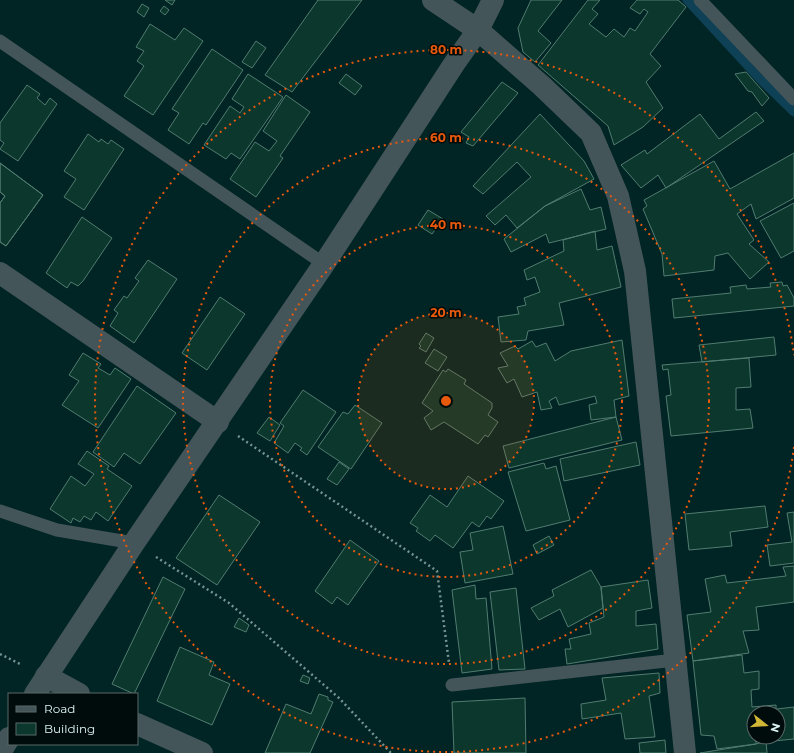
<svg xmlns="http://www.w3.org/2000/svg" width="794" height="753" font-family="Montserrat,sans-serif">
<rect width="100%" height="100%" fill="#012524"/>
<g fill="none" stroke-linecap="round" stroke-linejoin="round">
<path stroke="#0e4056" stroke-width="9" d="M 687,0 L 759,78 L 794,112"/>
</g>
<path fill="#0b372d" stroke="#527c70" d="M 165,0 L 175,0 L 172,5 Z
M 318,0 L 362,0 L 292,92 L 265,75 Z
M 531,0 L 562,0 L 538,31 L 551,43 L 535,62 L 523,52 L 518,28 Z
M 588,0 L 600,0 L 592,9 L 598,14 L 589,24 L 606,37 L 614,29 L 624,37 L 630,28 L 635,31 L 648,12 L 644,9 L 640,14 L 630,8 L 637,0 L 678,0 L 686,7 L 650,54 L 661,66 L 646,82 L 663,108 L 643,127 L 614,145 L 608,126 L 538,65 Z
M 142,4 L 149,8 L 144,17 L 137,12 Z
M 164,6 L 169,10 L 165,15 L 160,11 Z
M 150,24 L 175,40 L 184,28 L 203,41 L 153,115 L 124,96 L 144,66 L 137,61 L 144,51 L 136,47 Z
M 256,41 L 266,48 L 252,68 L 242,62 Z
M 212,49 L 243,70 L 206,125 L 203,123 L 189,144 L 168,130 L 179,113 L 172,109 Z
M 746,72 L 769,98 L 762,106 L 752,92 L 748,91 L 735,74 Z
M 248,74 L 283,97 L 240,159 L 231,153 L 226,159 L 204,145 L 230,106 L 240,113 L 244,107 L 232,99 Z
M 346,74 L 362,86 L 355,95 L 339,83 Z
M 502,82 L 518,93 L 473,146 L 466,143 L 469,137 L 461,132 Z
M 27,85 L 40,94 L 37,98 L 45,105 L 50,98 L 57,104 L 18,161 L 0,149 L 4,143 L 0,140 L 0,123 Z
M 286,95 L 310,112 L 280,156 L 283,158 L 256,197 L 230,179 L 255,142 L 269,151 L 277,141 L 263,131 Z
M 756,112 L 764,121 L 666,188 L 658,175 L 641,188 L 621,165 L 645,150 L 647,154 L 700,114 L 719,139 Z
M 540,114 L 584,161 L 594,179 L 545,206 L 517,228 L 506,215 L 495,225 L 486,216 L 531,177 L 517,162 L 483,194 L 473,186 Z
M 88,134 L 99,142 L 101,139 L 108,144 L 111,140 L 124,149 L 84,210 L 64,197 L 76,179 L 64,171 Z
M 794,153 L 794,198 L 756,219 L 751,204 L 737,214 L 754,240 L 749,244 L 769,262 L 750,279 L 728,253 L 715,256 L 714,270 L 664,276 L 662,254 L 643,209 L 647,206 L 644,200 L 714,161 L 730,189 Z
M 0,163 L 43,195 L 6,246 L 0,242 L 0,203 L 5,196 L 0,192 Z
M 0,163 L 43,195 L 6,246 L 0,242 L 0,203 L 5,196 L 0,192 Z
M 581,189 L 590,210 L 601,207 L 606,229 L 549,243 L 546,234 L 511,252 L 504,239 L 545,206 Z
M 794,203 L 794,251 L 781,258 L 760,221 Z
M 428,210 L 443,219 L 432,234 L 418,225 Z
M 82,217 L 112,238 L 83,281 L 78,286 L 71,282 L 67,288 L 46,273 Z
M 595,231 L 597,250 L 612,246 L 621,287 L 559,303 L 564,325 L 528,331 L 526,340 L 501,342 L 498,317 L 519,314 L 517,307 L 526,305 L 524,298 L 540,292 L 535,277 L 527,280 L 524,270 L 564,251 L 563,240 Z
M 148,260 L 177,279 L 134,343 L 110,326 L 118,313 L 114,310 L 124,296 L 127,298 L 139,281 L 135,278 Z
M 782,282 L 783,286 L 787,285 L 794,298 L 794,306 L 674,318 L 672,299 L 731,293 L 730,287 L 746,285 L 747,289 L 771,287 L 770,283 Z
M 220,297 L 245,314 L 207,370 L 182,353 Z
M 426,333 L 434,338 L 426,352 L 419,348 L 421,346 L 419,344 Z
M 774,337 L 776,355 L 702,362 L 699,345 Z
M 622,340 L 629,396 L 614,400 L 616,417 L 591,420 L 589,405 L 597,403 L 595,396 L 559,405 L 556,397 L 549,401 L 552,408 L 541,410 L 537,392 L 522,397 L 514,379 L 507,383 L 498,368 L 508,366 L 500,353 L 515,346 L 518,349 L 532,341 L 536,347 L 546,343 L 555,361 L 571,351 Z
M 434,349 L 447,357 L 438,371 L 425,363 Z
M 83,353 L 101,364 L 98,368 L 110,375 L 115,368 L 131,379 L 98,428 L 62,405 L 79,381 L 69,375 Z
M 749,358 L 751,387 L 736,388 L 736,410 L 750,409 L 753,428 L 671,436 L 666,396 L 671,395 L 668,369 L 663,370 L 662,365 Z
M 448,369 L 466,380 L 464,384 L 492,403 L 492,408 L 488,415 L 498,422 L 488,437 L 485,435 L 478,444 L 444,422 L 431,430 L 424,418 L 433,411 L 422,403 L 443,370 L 446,372 Z
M 137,386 L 176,413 L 140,464 L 124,453 L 114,467 L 93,452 Z
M 303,390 L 336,412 L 307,455 L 300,450 L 302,448 L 295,443 L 288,453 L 274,443 L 284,426 L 280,423 Z
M 355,405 L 382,423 L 351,469 L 318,447 L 343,412 L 348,414 Z
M 269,417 L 280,425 L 270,441 L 257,433 Z
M 616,417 L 622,440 L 509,468 L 503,446 Z
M 636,442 L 640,465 L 564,481 L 560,459 Z
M 87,451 L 109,466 L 107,469 L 132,486 L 108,521 L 96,512 L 91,520 L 84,516 L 80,522 L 73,518 L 71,523 L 50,509 L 71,476 L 85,486 L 94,474 L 78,464 Z
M 339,462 L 349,469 L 337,485 L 327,479 Z
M 544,463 L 546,469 L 556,466 L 570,520 L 526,531 L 508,472 Z
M 468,476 L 504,501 L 491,519 L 487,516 L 479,527 L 472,522 L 453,548 L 435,535 L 430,541 L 416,531 L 418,528 L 410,523 L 430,495 L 447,507 Z
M 219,495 L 260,522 L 217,585 L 176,558 Z
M 765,506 L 768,527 L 730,532 L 732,546 L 689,550 L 685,514 Z
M 794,512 L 794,563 L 770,566 L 767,545 L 792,542 L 787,513 Z
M 503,526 L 513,574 L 465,583 L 460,552 L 473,550 L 470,533 Z
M 549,536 L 554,545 L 537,554 L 533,545 Z
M 350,540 L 379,561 L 348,605 L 337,597 L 332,604 L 315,591 Z
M 794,566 L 794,602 L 756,607 L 759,630 L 743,631 L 749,653 L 693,661 L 687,615 L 711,612 L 705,579 L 725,575 L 727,583 L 786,576 L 783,567 Z
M 591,570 L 601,587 L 603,608 L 568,627 L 560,609 L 539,620 L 531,608 L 554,596 L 552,590 Z
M 163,577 L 185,589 L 134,694 L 112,684 Z
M 648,580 L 652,608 L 636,611 L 636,626 L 656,624 L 658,649 L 567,664 L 565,649 L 571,649 L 569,639 L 591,634 L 589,623 L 604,617 L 601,587 Z
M 475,585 L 476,599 L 486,598 L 492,669 L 462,673 L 452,590 Z
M 516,588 L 525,669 L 499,670 L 490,592 Z
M 239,618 L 249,625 L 246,632 L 234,627 Z
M 180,647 L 214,662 L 209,675 L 230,684 L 212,725 L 157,701 Z
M 742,655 L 744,673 L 759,671 L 759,689 L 751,690 L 752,707 L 776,705 L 776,713 L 754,713 L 754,737 L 756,737 L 756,744 L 717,749 L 714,736 L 701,735 L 693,661 Z
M 659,673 L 660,693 L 649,696 L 655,737 L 625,739 L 621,713 L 582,719 L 581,704 L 606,700 L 602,678 Z
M 303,675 L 310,678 L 308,684 L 300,681 Z
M 319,694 L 328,697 L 328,700 L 333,702 L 310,753 L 265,753 L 286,704 L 311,714 Z
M 525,698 L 526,753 L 454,753 L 452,702 Z
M 794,707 L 794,739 L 763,742 L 763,737 L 778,737 L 778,713 L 760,713 L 760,711 Z
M 665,740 L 666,753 L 640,753 L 639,743 Z
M 766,741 L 767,753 L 700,753 L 756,744 Z"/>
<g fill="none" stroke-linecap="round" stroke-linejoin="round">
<path stroke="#759392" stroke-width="2.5" stroke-dasharray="2 3" stroke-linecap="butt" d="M 238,436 L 437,571 L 449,663
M 156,557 L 229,603 L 339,698 L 391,753
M 0,654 L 22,665"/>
<path stroke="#435559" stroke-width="13" d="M 700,0 L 794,99
M 0,41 L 324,264
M 0,511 L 57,530 L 134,543
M 452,685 L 675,660"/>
<path stroke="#435559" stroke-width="22" d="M 433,0 L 478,30 L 542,86 L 591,133 L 618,196 L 635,271 L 685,753
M 0,273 L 218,422
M 46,676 L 79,694
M 137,724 L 202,753"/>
<path stroke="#435559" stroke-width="22" d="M 35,694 L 134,543 L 324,264 L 454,64 L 478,30 L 493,0
M 0,753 L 9,738"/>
</g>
<circle cx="446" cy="401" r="88" fill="#e8590c" fill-opacity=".12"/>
<g fill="none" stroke="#e8590c" stroke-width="2" stroke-dasharray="2 4">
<circle cx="446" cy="401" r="88"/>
<circle cx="446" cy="401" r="176"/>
<circle cx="446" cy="401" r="263"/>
<path d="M794 447A351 351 0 1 1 794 355"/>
</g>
<circle cx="446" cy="401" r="6" fill="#e8590c" stroke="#000c0c" stroke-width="2"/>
<g font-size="12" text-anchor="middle" font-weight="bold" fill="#e8590c" stroke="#000c0c" stroke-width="3" stroke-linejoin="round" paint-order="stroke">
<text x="446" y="54">80 m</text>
<text x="446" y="142">60 m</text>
<text x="446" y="229">40 m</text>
<text x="446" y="317">20 m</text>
</g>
<rect x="8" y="693" width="130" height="52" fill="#000c0c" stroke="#586968"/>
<rect x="16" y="706" width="20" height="6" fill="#435559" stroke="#586968"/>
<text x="44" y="713" font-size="12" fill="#dcf4f3">Road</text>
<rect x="16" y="723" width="20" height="12" fill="#0b372d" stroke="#586968"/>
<text x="44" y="733" font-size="12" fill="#dcf4f3">Building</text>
<g transform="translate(766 725) rotate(107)"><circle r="19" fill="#000c0c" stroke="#586968"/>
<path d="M0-3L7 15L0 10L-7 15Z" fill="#d1b736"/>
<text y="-6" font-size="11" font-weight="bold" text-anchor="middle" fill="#dcf4f3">N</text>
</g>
</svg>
